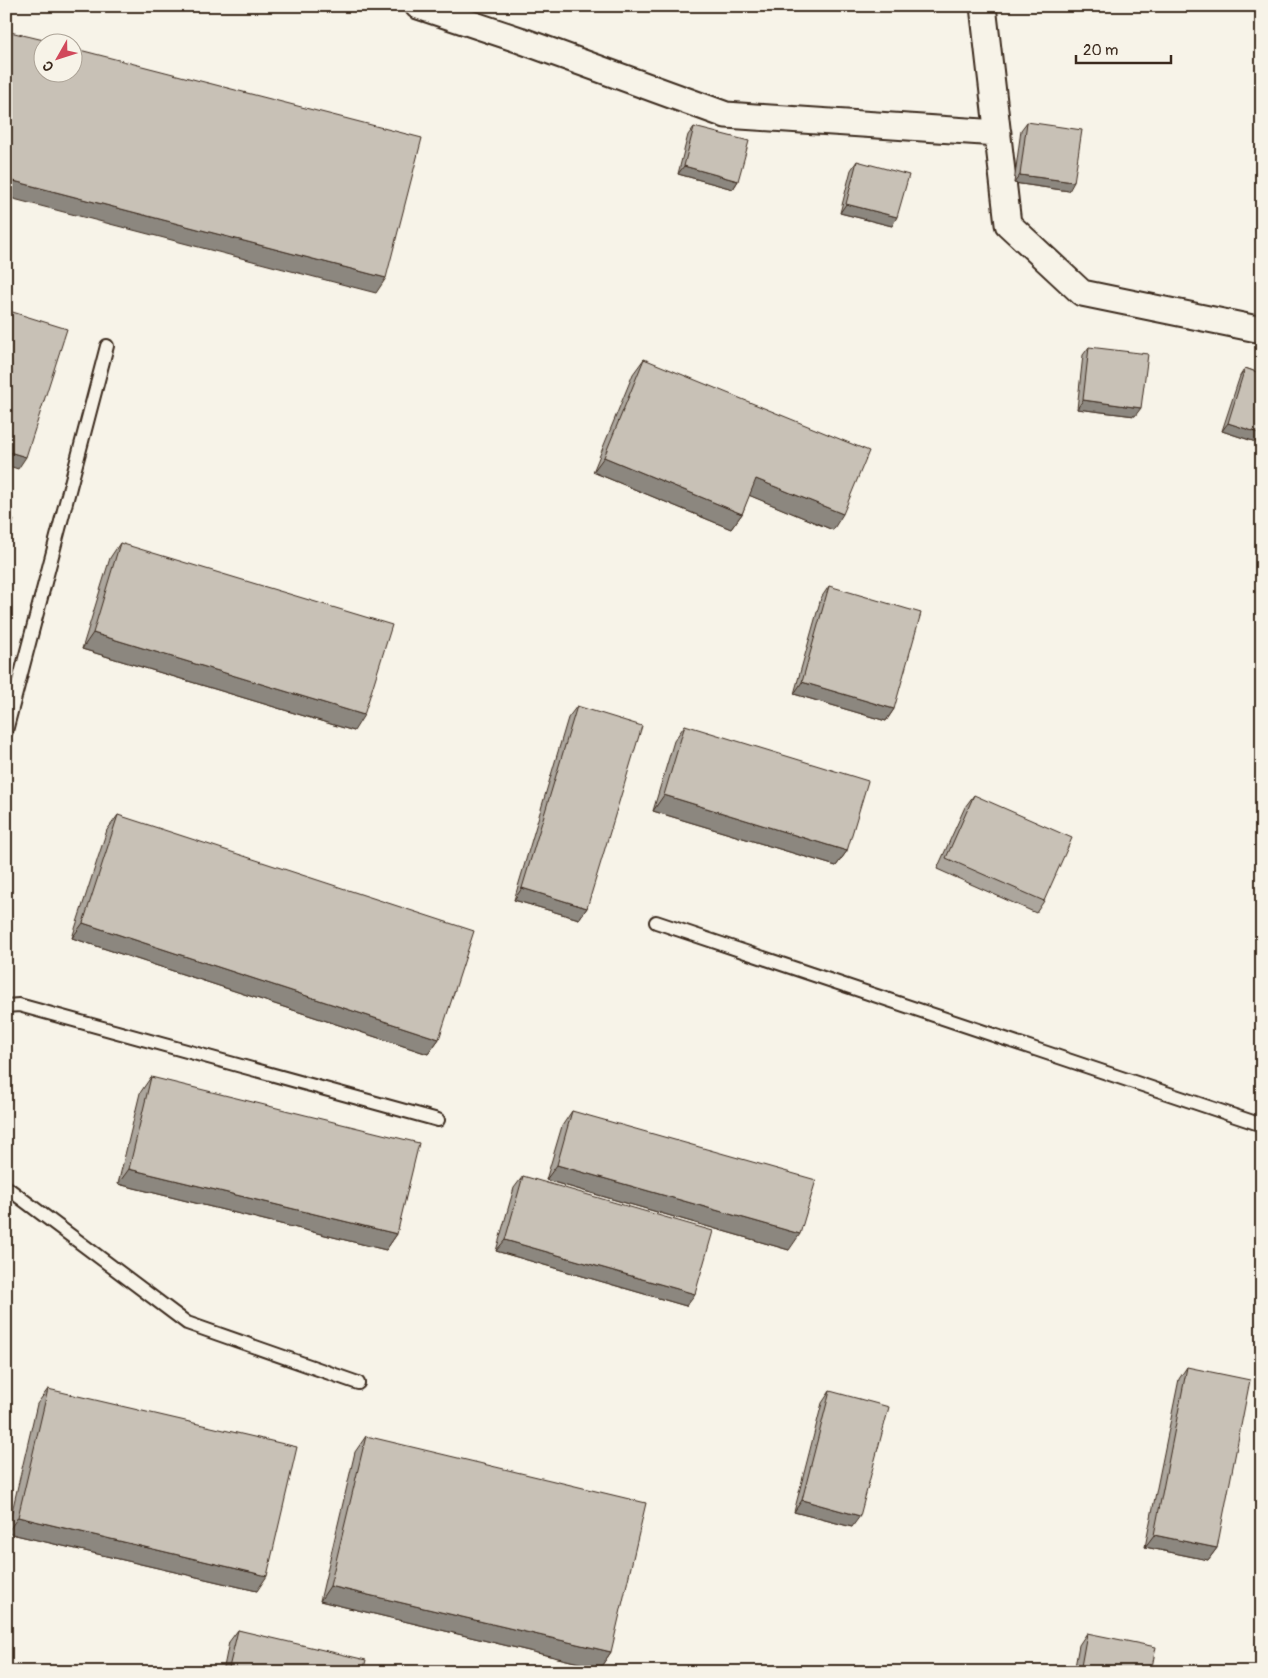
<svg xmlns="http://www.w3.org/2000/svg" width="1268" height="1678" font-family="Pangolin,sans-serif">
<rect width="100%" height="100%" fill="#f7f3e8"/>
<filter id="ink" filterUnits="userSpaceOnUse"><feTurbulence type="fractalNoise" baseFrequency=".02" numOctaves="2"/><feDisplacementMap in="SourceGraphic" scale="10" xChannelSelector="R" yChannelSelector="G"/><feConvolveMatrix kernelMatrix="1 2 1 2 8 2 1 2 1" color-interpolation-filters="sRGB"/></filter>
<g filter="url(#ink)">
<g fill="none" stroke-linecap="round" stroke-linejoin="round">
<defs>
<path id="lane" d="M 6,731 L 107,346
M 656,922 L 1262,1125
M 6,1006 L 19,1005 L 438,1120
M 6,1187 L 187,1323 L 358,1383"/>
<path id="street" d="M 418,6 L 520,40 L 726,115 L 998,133
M 983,6 L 1008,224 L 1082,293 L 1262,330"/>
</defs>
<use href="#lane" stroke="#3b2a1e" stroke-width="16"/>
<use href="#street" stroke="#3b2a1e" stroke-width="29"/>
<use href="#lane" stroke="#f7f3e8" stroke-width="12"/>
<use href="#street" stroke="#f7f3e8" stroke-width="25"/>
</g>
<path fill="#aca69d" stroke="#3b2a1e" d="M 1027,122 L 1069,191 L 1014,183 L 1021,130 Z
M 694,127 L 738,181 L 733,189 L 678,174 L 688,135 Z
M 857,161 L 892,226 L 840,213 L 851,170 Z
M 1089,347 L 1135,416 L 1077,409 L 1083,355 Z
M 644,359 L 833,530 L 749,495 L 742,514 L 731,529 L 593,472 L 633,374 Z
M 1245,368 L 1262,374 L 1262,444 L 1222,431 L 1240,376 Z
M 120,543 L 354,731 L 82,649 L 110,558 Z
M 829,586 L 894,709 L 886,721 L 794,694 L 821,598 Z
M 577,706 L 587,908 L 579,919 L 514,900 L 568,718 Z
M 685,725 L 847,851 L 836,866 L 653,811 L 674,741 Z
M 974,795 L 1044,901 L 1036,913 L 937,869 L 965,807 Z
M 118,815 L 439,1039 L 428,1054 L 72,938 L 107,830 Z
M 151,1077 L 397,1234 L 386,1250 L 118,1184 L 140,1093 Z
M 572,1111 L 789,1250 L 546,1180 L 562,1126 Z
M 523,1176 L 686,1306 L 496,1251 L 514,1188 Z
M 1187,1367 L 1217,1548 L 1208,1560 L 1145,1547 L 1179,1379 Z
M 48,1389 L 257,1591 L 7,1533 L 37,1404 Z
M 830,1391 L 852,1527 L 794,1512 L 822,1403 Z
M 366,1436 L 611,1652 L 600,1668 L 320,1601 L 355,1452 Z
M 238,1630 L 363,1672 L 223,1672 L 229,1642 Z
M 1087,1633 L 1151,1672 L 1074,1672 L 1079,1645 Z"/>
<path fill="#8c877f" stroke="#3b2a1e" d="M 684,166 L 738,181 L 733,189 L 678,174 Z
M 1020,175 L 1074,182 L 1069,191 L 1014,183 Z
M 6,179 L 386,278 L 376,293 L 6,197 Z
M 846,204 L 897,217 L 892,226 L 840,213 Z
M 1083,400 L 1141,408 L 1135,416 L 1077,409 Z
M 1228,423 L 1262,434 L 1262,444 L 1222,431 Z
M 6,451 L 26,457 L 18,469 L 6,465 Z
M 604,457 L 742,514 L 731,529 L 593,472 Z
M 756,479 L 843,514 L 833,530 L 746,494 Z
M 93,633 L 364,715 L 354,731 L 82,649 Z
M 802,682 L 894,709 L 886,721 L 794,694 Z
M 664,795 L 847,851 L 836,866 L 653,811 Z
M 522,888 L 587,908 L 579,919 L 514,900 Z
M 83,923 L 439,1039 L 428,1054 L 72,938 Z
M 557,1165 L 800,1234 L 789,1250 L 546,1180 Z
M 129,1169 L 397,1234 L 386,1250 L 118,1184 Z
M 505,1240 L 695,1294 L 686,1306 L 496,1251 Z
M 802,1500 L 860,1516 L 852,1527 L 794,1512 Z
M 18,1517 L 267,1576 L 257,1591 L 7,1533 Z
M 1154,1535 L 1217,1548 L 1208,1560 L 1145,1547 Z
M 330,1586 L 611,1652 L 600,1668 L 320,1601 Z"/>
<path fill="#c8c1b6" stroke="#3b2a1e" d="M 6,31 L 52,42 L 42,42 L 42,72 L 72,72 L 72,48 L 422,138 L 386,278 L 6,179 Z
M 1027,122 L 1082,130 L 1074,182 L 1020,175 Z
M 694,127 L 749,141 L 738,181 L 684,166 Z
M 857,161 L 909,175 L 897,217 L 846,204 Z
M 6,310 L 67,329 L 26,457 L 6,451 Z
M 1089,347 L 1148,354 L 1141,408 L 1083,400 Z
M 644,359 L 869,451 L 843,514 L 756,479 L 742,514 L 604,457 Z
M 1245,368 L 1262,374 L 1262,434 L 1228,423 Z
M 6,517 L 14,520 L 6,549 Z
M 120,543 L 392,625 L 364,715 L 93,633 Z
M 829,586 L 921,613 L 894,709 L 802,682 Z
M 577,706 L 642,726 L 587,908 L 522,888 Z
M 685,725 L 868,781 L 847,851 L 664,795 Z
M 974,795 L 1072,838 L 1044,901 L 946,858 Z
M 118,815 L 474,931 L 439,1039 L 83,923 Z
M 151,1077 L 419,1143 L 397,1234 L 129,1169 Z
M 572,1111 L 816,1180 L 800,1234 L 557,1165 Z
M 523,1176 L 713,1231 L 695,1294 L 505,1240 Z
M 1187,1367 L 1250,1380 L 1217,1548 L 1154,1535 Z
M 48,1389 L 297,1447 L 267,1576 L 18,1517 Z
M 830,1391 L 889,1407 L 860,1516 L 802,1500 Z
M 366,1436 L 646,1503 L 611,1652 L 330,1586 Z
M 238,1630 L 366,1660 L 363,1672 L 228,1672 Z
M 1087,1633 L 1156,1647 L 1151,1672 L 1080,1672 Z"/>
</g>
<rect width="1268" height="1678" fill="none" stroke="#f7f3e8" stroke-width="25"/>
<rect x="12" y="12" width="1243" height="1653" fill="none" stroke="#3b2a1e" stroke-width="2" filter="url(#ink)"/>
<g transform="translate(58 58) rotate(231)"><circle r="24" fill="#f7f3e8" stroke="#aca397"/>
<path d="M0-4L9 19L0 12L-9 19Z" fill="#d1495b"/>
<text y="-8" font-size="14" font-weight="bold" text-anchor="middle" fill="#3b2a1e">С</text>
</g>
<path d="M1076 55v8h95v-8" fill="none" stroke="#3b2a1e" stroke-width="2.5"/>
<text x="1083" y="55" font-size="15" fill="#3b2a1e" stroke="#f7f3e8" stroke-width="4" paint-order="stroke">20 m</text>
</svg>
